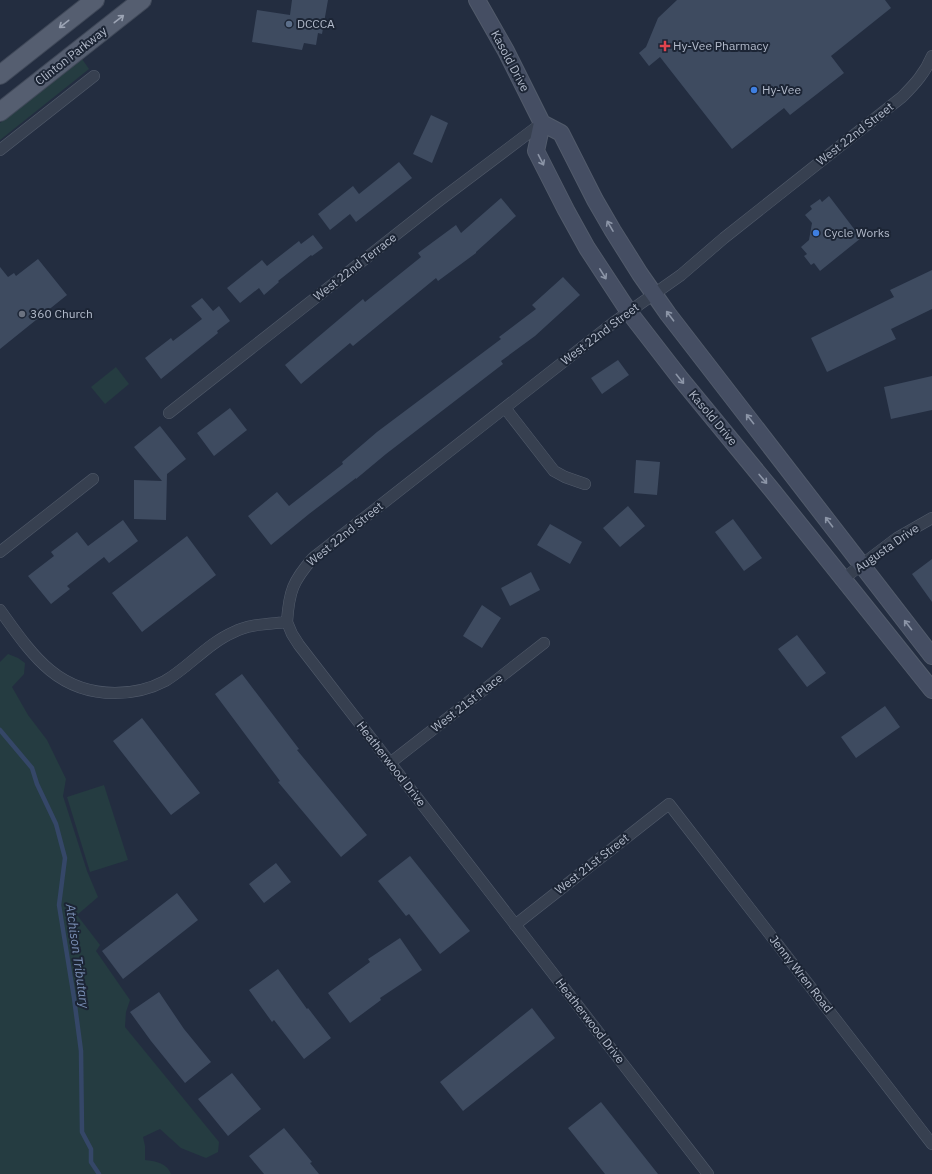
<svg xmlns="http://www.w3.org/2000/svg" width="932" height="1174" font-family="'IBM Plex Sans',sans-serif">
<rect width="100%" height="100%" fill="#232d40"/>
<path fill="#253c41" d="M 82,59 L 89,69 L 0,140 L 0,123 Z
M 116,367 L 129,384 L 105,404 L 91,387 Z
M 8,654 L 18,658 L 25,663 L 24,674 L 12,687 L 28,715 L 47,740 L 66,779 L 63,796 L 87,871 L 98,897 L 77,915 L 100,945 L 96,951 L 130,1000 L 126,1012 L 125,1027 L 219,1142 L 218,1152 L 206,1158 L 181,1148 L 160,1129 L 143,1137 L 145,1146 L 145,1160 C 155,1161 167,1163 171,1174 L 0,1174 L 0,662 Z
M 104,785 L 128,860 L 90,872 L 67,797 Z"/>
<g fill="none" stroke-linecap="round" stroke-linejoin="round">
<path stroke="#354768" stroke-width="4.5" d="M 0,730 L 32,768 L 37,784 L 56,824 L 65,858 L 59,905 L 74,998 L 81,1051 L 82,1132 L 91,1149 L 91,1162 L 99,1174"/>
</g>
<path fill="#3e4b60" d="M 292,0 L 328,0 L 322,34 L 318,33 L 316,45 L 304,43 L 302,50 L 252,42 L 257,10 L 290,15 Z
M 677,0 L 885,0 L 891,8 L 831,56 L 844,73 L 790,115 L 784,108 L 732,149 L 660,57 L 649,66 L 639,53 L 646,47 L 658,18 Z
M 431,115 L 448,123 L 432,163 L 413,154 Z
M 399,162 L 412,178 L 356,222 L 350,214 L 330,230 L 318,214 L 353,186 L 359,194 Z
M 829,196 L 861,238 L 820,271 L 814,263 L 811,265 L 804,256 L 807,254 L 801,247 L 809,240 L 812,223 L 805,215 L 812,209 L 810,206 L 820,199 L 822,202 Z
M 501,198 L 516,216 L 476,252 L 476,253 L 438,281 L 436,278 L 353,346 L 350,343 L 301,384 L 285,365 L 363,299 L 365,302 L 421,257 L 418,253 L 456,225 L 461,233 Z
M 313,235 L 323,248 L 312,256 L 311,255 L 278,281 L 279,282 L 264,295 L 259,288 L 240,303 L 227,288 L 262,260 L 267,266 L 299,241 L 301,244 Z
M 38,259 L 67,295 L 0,349 L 0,267 L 8,277 L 14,273 L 16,276 Z
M 932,270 L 932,309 L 891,329 L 896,339 L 827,372 L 811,338 L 894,297 L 890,290 Z
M 563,277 L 580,295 L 535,336 L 501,361 L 503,364 L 386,454 L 356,479 L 356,478 L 309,514 L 271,545 L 248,516 L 277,492 L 289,506 L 343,464 L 342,462 L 377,432 L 501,339 L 499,337 L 536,309 L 532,305 Z
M 202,298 L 213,311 L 219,306 L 230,321 L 217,331 L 218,333 L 161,379 L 145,358 L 171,338 L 173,341 L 202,319 L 191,306 Z
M 618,360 L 629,375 L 602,394 L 591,378 Z
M 932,376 L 932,410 L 891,419 L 884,387 Z
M 230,408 L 247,430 L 214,456 L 197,433 Z
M 160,426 L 186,459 L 167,474 L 166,520 L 134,519 L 134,480 L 162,481 L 134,447 Z
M 636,460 L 660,462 L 657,495 L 634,493 Z
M 628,506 L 645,526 L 620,547 L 603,528 Z
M 733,519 L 762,558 L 744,571 L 715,532 Z
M 123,520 L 138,541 L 109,563 L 104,557 L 67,586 L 70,589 L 51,604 L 28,576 L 54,556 L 51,552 L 77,532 L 88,546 Z
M 550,524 L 582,542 L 570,564 L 537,545 Z
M 187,536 L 216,575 L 142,632 L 112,593 Z
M 932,559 L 932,602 L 912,574 Z
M 531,572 L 540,590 L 510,606 L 501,588 Z
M 482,605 L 501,618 L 482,648 L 463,636 Z
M 797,635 L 826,673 L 807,687 L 778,649 Z
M 242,674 L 299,749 L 297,750 L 367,835 L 341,857 L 278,782 L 280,781 L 215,694 Z
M 885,706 L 900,727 L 856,758 L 841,737 Z
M 142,718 L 200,793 L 171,815 L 113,741 Z
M 410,856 L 470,931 L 440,954 L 409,914 L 406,916 L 378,881 Z
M 276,863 L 291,882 L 264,903 L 249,884 Z
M 177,893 L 198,920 L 123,979 L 102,951 Z
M 400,938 L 422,970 L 380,998 L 381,1000 L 350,1023 L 328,993 L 370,962 L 368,959 Z
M 278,969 L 307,1009 L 308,1008 L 331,1038 L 304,1059 L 274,1020 L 272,1022 L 249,990 Z
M 159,992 L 184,1029 L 211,1062 L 185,1083 L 151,1041 L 130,1012 Z
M 532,1008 L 555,1038 L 463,1111 L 440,1082 Z
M 232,1073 L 261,1109 L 228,1136 L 198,1099 Z
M 601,1102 L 658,1174 L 605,1174 L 568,1128 Z
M 284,1128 L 312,1162 L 310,1163 L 319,1174 L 264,1174 L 249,1156 Z"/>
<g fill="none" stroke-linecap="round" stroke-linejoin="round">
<defs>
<path id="minor" d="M 0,150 L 94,76
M 505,408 L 554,471 L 565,477 L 585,484
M 169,413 L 440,200 L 542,123
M 0,552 L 93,479
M 843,579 L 897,538 L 932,518
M 0,610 C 31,653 56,693 115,693 C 131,693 150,689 165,681 C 189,667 208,643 234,632 C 249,624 270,624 287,622 L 292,634 L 299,645 L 708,1174
M 287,622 C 289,591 293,581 313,558 L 613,323 L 681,275 L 724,238 L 902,97 C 915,84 925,73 932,56
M 390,763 L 544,643
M 515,925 L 669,804 L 932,1144"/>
<path id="secondary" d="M 477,0 L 506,51 L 542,123 L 561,133 L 595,200 L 613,231 L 640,274 L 668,314 L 932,656
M 542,123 L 536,151 L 566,210 L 587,248 L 629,312 L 680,378 L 772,490 L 932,690"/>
<path id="primary" d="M 0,75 L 95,0
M 0,112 L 142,0"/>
</defs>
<use href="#minor" stroke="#525b6b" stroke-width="12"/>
<use href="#secondary" stroke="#525b6b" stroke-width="18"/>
<use href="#primary" stroke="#404959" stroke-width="20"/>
<use href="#minor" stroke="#374050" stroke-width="11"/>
<use href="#secondary" stroke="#454e63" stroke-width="16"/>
<use href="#primary" stroke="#555e70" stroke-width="18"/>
</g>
<defs><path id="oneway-shaft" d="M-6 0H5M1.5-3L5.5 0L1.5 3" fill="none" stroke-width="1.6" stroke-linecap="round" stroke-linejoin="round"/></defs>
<g stroke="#9ca4b4">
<use href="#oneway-shaft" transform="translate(119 19) rotate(-38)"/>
<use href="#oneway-shaft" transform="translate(64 24) rotate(142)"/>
</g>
<g stroke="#8c95a7">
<use href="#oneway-shaft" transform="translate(541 160) rotate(63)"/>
<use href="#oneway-shaft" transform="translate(610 226) rotate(-120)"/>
<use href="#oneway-shaft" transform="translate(603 274) rotate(58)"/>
<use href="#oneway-shaft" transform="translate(670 316) rotate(-127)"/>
<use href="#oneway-shaft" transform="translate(680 379) rotate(51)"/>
<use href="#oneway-shaft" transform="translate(750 419) rotate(-128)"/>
<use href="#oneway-shaft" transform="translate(763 479) rotate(50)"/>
<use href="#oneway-shaft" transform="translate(829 522) rotate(-127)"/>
<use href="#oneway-shaft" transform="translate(908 625) rotate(-128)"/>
</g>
<circle fill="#5c6f8a" stroke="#1c2535" stroke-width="1.5" cx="289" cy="24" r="4"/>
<path fill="#e0444e" stroke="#1c2535" stroke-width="1.5" d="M663 40h4v4h4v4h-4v4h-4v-4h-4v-4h4z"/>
<g fill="#3f7fe0" stroke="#1c2535" stroke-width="1.5">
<circle cx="754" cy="90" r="4"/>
<circle cx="816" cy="233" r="4"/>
</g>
<circle fill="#6b7280" stroke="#1c2535" stroke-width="1.5" cx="22" cy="314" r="4"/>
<g text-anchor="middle" stroke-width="4" stroke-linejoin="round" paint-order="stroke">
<g font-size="12" fill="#b3bbcb" stroke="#1c2535" text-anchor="start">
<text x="297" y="28">DCCCA</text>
<text x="673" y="50">Hy-Vee Pharmacy</text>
<text x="762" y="94">Hy-Vee</text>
<text x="824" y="237">Cycle Works</text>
<text x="30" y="318">360 Church</text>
</g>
<g font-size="12" fill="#b3bbcb" stroke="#1c2535">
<text transform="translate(71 56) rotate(-38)" y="4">Clinton Parkway</text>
<text transform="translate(510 61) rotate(62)" y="4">Kasold Drive</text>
<text transform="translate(855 134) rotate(-38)" y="4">West 22nd Street</text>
<text transform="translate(355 267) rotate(-38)" y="4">West 22nd Terrace</text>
<text transform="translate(600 334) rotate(-37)" y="4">West 22nd Street</text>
<text transform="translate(713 418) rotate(50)" y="4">Kasold Drive</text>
<text transform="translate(345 534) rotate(-39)" y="4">West 22nd Street</text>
<text transform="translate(887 548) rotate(-35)" y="4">Augusta Drive</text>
<text transform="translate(467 703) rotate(-38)" y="4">West 21st Place</text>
<text transform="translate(391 764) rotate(52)" y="4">Heatherwood Drive</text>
<text transform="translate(592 864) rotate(-38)" y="4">West 21st Street</text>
<text transform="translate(801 974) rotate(52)" y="4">Jenny Wren Road</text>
<text transform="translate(590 1021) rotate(52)" y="4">Heatherwood Drive</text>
</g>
<g font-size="13" font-style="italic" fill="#798eb4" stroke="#1c2535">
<text transform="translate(78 956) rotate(82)" y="5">Atchison Tributary</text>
</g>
</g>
</svg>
